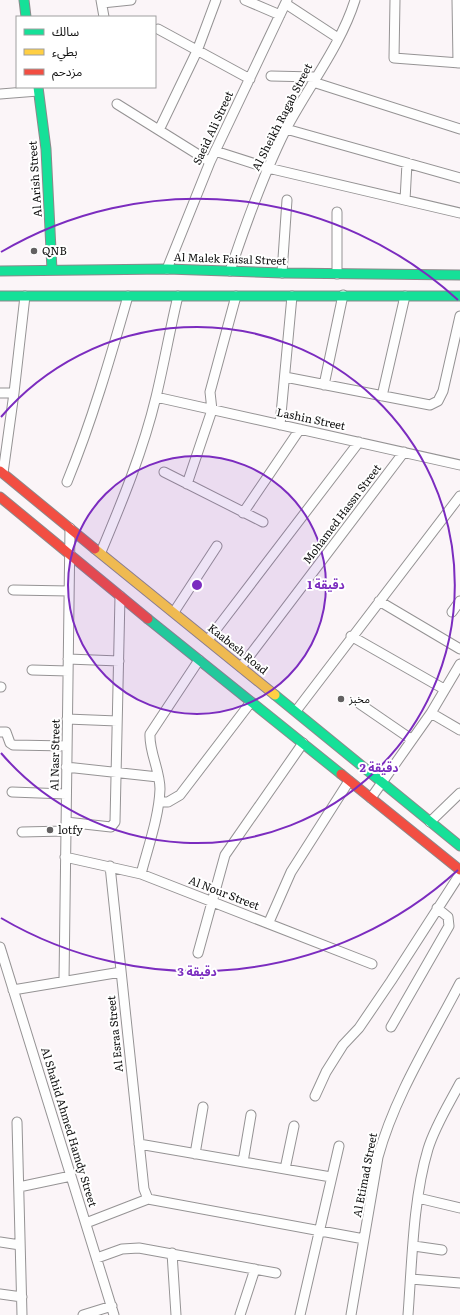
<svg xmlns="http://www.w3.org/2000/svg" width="460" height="1315" font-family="Literata,'Noto Sans Arabic',serif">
<rect width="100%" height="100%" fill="#fbf5f8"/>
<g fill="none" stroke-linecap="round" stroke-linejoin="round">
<defs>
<path id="street" d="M 101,0 L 104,17
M 245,0 L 280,15
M 395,0 L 394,58 L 460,63
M 457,0 L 458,63
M 102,3 L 131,0
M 286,4 L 338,38
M 158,29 L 250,79
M 271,76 L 315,77
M 313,82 L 460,129
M 0,94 L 38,91
M 117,104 L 210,162
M 286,129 L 460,178
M 159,130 L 197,51 L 216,0
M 215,151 L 268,168 L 460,213
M 405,200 L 407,163
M 337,212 L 337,274
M 167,269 L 210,162 L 287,0
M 230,271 C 246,223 263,175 286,129 C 308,87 341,45 355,0
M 282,273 L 287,200
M 285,377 L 430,405 L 438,401 L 443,391 L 460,316
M 324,385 L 343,295
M 0,393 L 14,393
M 382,396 L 405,296
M 156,397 L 460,465
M 280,425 L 292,296
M 164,472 L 263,522
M 3,473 L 14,393 L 25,296
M 67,482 C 92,421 110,359 128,296
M 187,484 L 212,410 L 210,392 L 236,296
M 243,513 L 300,429
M 101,552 C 122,502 143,451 156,397 C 164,364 170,329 178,296
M 13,590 L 69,591
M 379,601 L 460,649
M 174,612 L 217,546
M 452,612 L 460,601
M 351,636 L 444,689
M 208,640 L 359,442
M 68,659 L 119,661
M 241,667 L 404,452
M 32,670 L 68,671
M 0,687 L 1,687
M 360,704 L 411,739
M 296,711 L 460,496
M 431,713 L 460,730
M 67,719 L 117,721
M 0,732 L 6,732 L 10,743 L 13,745 L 67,746
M 66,767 L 158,777
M 12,792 L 66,794
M 371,798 L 431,713 L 460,664
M 159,802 L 168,802 L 180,795 L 251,702
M 66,822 L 111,827 L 115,822 L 120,596
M 430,822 L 460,793
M 22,832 L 65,831
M 65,857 L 141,874 L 372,964
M 110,866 L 144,1189 L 148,1199
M 141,874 C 148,847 159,817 160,789 C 160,770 149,752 150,734 L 199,660
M 269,922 L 291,872 L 349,781
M 0,947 L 114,1315
M 198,953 L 225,855 L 303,743
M 64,981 L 70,528
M 13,990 L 121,972
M 391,1027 L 449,926 L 448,917 L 437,908
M 315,1096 L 326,1072 L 343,1045 L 359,1028 L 391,981 L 460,874
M 17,1122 L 22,1315
M 139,1144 L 331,1177
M 195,1154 L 203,1107
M 243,1162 L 251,1115
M 285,1169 L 294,1126
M 19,1187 L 71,1176
M 418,1198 L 460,1208
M 148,1199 L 364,1239
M 86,1223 L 148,1199
M 0,1242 L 20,1245
M 414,1246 L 442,1250
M 172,1253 L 176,1315
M 97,1258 L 122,1249 L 139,1248 L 276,1273
M 411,1279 L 460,1283
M 0,1294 L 22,1297
M 83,1315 L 112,1306
M 240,1315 L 255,1269
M 300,1315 L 339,1146
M 351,1315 L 378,1157 C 395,1095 431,1039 460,983
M 408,1315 C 412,1262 413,1199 428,1149 C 435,1126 449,1104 460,1083"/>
<path id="fast" d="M 24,0 L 26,17
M 38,87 L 46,149 L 52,270
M 0,271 L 167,269 L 282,273 L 460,275
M 0,296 L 460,296
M 148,619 L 341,774
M 275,695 L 460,846"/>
<path id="slow" d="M 95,549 L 275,695"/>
<path id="jam" d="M 0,471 L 95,549
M 0,497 L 148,619
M 341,774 L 460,870"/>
</defs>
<use href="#street" stroke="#959394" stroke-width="11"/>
<use href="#fast" stroke="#8c898b" stroke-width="11"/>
<use href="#slow" stroke="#8c898b" stroke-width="11"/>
<use href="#jam" stroke="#8c898b" stroke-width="11"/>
<use href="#street" stroke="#fefefe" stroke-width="9"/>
<use href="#fast" stroke="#16e098" stroke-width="9"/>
<use href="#slow" stroke="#ffcf43" stroke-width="9"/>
<use href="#jam" stroke="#f24e42" stroke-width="9"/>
</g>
<circle cx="197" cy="585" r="129" fill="#7b2cbf" fill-opacity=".12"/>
<g fill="none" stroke="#7b2cbf" stroke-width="2">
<circle cx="197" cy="585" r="129"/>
<path d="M1 417A258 258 0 1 1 1 753"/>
<path d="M458 870A387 387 0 0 1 1 918M1 252A387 387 0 0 1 458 300"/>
</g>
<g fill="#626061" stroke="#fff" stroke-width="1.5">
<circle cx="34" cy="251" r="4"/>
<circle cx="341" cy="699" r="4"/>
<circle cx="50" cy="830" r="4"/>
</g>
<g text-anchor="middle" stroke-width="4" stroke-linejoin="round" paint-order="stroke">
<g font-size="11" fill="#0f0f0f" stroke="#fff">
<text transform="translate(282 117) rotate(-63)" y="4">Al Sheikh Ragab Street</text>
<text transform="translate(213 128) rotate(-65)" y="4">Saeid Ali Street</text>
<text transform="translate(35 179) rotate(-94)" y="4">Al Arish Street</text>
<text transform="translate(230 259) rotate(2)" y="4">Al Malek Faisal Street</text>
<text transform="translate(311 419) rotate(12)" y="4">Lashin Street</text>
<text transform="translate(342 514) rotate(-53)" y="4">Mohamed Hassn Street</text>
<text transform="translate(238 649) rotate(39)" y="4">Kaabesh Road</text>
<text transform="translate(55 755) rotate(-89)" y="4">Al Nasr Street</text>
<text transform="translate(224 893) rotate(21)" y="4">Al Nour Street</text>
<text transform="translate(115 1034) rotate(-96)" y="4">Al Esraa Street</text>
<text transform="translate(69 1127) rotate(73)" y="4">Al Shahid Ahmed Hamdy Street</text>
<text transform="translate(365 1175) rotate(-79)" y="4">Al Etimad Street</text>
</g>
<g font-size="11" fill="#0f0f0f" stroke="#fff" text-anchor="start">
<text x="42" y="255">QNB</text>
<text x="349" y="703">مخبز</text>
<text x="58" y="834">lotfy</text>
</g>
</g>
<circle cx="197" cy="585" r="6" fill="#7b2cbf" stroke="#fff" stroke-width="2"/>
<g font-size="12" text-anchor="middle" font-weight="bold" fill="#7b2cbf" stroke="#fff" stroke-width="4" stroke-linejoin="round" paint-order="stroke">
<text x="326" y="589">1 دقيقة</text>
<text x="379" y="772">2 دقيقة</text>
<text x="197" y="976">3 دقيقة</text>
</g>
<rect x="16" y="16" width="140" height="72" fill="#ffffff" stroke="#9f9f9f"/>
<rect x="24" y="29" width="20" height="6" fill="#16e098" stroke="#9f9f9f"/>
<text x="52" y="36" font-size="12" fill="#0f0f0f">سالك</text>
<rect x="24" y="49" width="20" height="6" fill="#ffcf43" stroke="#9f9f9f"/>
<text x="52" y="56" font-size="12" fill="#0f0f0f">بطيء</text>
<rect x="24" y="69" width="20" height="6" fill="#f24e42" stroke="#9f9f9f"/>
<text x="52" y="76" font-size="12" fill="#0f0f0f">مزدحم</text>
</svg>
